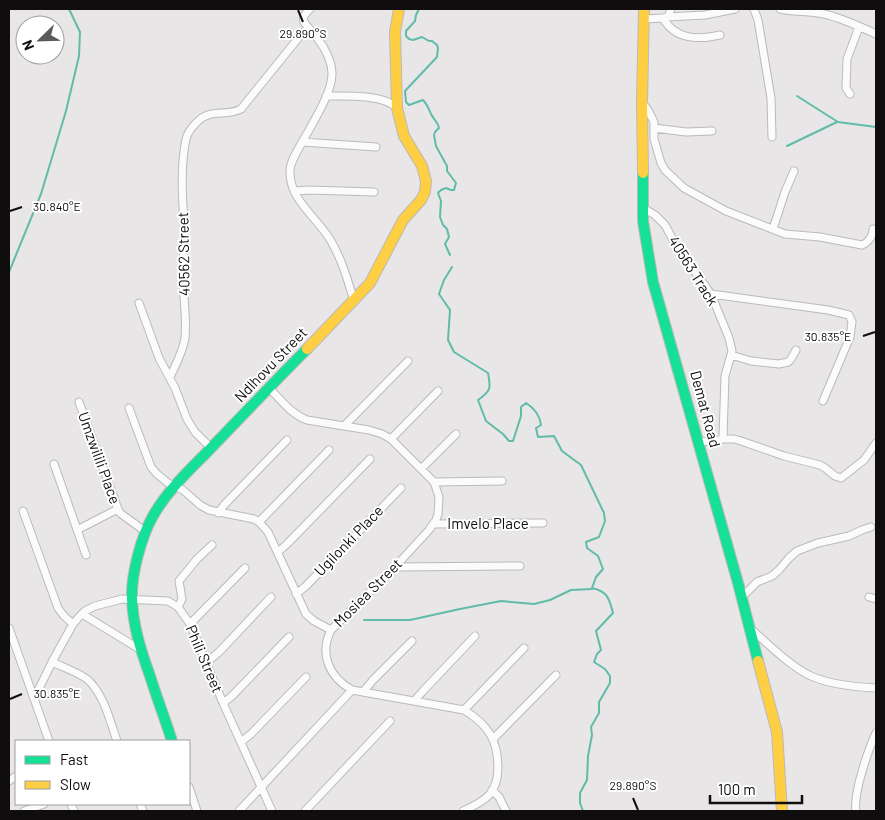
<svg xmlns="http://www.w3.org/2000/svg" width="885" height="820" font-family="Barlow,sans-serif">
<rect width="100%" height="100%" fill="#e8e6e7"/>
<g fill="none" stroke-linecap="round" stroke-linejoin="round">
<path stroke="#60bca9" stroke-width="2" d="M 419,9 L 416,15 L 415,21 L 406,31 L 406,36 L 409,39 L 413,40 L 422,37 L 429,41 L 432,41 L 437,45 L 438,48 L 437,57 L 405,91 L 406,102 L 409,105 L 423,100 C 427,104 429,109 431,114 C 434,120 438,122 439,128 L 435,132 L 434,135 L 436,146 L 447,166 L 447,171 L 456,183 L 454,190 L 451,190 L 446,188 L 441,190 L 438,193 L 441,201 L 440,217 L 443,225 L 447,229 L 449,237 L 445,244 L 450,255
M 797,96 L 838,122 L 876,127
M 787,146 L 837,122
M 452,267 L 444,280 L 439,294 L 450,310 L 448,340 L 454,352 L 488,373 C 491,388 491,391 478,400 L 486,421 L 503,434 L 509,441 L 513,441 L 521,416 L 521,407 L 526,403 C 534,408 540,416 541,425 L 536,428 L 538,437 L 554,436 L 562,451 L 581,465 L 604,513 L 605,521 L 599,537 L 586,542 L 587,548 L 598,556 L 603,569 L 596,577 L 592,588 C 609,592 609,599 613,613 L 596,631 L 601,650 L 597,654 L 594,662 L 605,669 L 610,676 L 610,683 L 599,702 L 599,713 L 591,727 L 592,735 L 588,756 L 587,780 L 580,793 L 580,803 L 583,811
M 9,272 L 41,194 L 66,111 L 79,56 L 80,32 L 69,9
M 364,620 L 410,620 L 460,609 L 501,601 L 534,604 L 550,600 L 571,590 L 592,589"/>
<defs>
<path id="street" d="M 310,9 C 306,13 302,16 304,22 C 308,28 314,33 318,39 C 325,48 332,62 332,74 C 332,93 313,122 304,139 C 299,148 290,161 290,171 C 289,200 318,218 331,241 C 342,260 348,281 354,301
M 754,9 L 758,20 L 771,98 L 772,137
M 780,9 C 794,12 809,11 824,14 C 841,18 859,26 876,34
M 668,17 L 671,9
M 663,18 C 675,40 698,40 720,35
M 644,19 L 663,18 L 668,17 L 705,15 L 735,9
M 850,94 L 846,88 L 847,59 L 859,27
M 326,96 C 345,96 384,94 397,108
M 642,102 L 648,110 L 654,122 L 654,139 L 661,163 L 665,170 L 684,188 L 726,211 L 785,234 L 820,237 L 862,245 C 868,243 873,236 873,229
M 654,128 L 686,132 L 712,131
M 302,142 L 376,147
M 294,191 L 309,190 L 374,192
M 643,208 L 655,215 L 665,225 L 677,247 L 711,294 L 729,338 L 732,351 L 725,376 L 723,437 L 720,440 L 699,442
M 773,229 L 785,192 L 794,171
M 711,294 L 828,310 L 849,315 L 852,322 L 850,337 L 823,401
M 139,303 L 159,358 L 175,388 L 187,419 L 195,432 L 211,448
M 731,355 L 751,361 L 779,364 L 788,362 L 791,359 L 796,350
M 170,377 C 176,364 183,352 185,338 C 187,317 183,297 183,277 C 183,258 185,239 184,220 C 182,197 181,174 184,151 C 185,146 185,141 187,136 C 189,130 194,125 198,121 C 212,108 226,117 241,109 L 300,36 L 308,28
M 269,388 C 281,400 291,414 307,420 L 369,430 L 382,434 L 391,439 L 434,482 L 439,497 L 438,514 L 436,520 L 429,530 L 395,567 L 331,630 C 319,654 329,677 352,690 L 464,710 C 474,716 484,724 490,734 C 499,749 502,780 490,794 C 483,802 472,807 463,811
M 79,402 L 118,509 L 120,513 L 146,532
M 129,408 L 151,467 L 157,474 L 168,483 L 183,490 L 200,505 L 209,510 L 254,519 L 259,522 L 268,532 L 306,614 L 314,621 L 331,630
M 345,425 L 408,361
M 391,439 L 438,391
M 722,439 L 734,439 L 741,441 L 784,456 L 820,465 L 825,468 L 835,476 L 841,478 L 864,460 L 876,443
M 54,464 L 86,555
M 421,469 L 456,434
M 434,482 L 502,481
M 23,511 L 58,608 L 64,616 L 73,624
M 218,513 L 224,505 L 287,440
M 259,522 L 329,450
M 433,524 L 543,523
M 77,530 L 118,509
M 278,552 L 287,544 L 370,459
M 395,567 L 520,566
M 296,594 L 306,586 L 401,488
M 869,597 L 876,599
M 741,598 L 757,582 L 772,576 L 779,570 L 789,558 L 797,551 L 818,543 L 849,536 L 862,530 L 871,527
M 178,607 L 182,599 L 179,581 L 197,559 L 212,545
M 82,614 L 141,650
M 190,624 L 245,568
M 9,628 L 49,741
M 750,628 C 767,643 791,667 811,676 C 831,685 855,687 876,688
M 52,662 C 63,667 77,672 87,679 C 104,694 110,721 117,741
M 207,662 L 219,652 L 271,597
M 363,692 L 373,680 L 412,641
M 34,699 L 52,662 L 73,624 L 80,616 L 85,611 L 95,606 L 122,599 L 168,601 L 178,607 L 190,624 L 223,703 L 272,811
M 415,700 L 423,691 L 475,636
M 223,703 L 231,697 L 289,637
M 464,710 L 524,648
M 493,739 L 556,675
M 241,742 L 251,734 L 306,677
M 9,781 L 16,776
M 189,787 L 197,811
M 492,790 L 499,797 L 506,811
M 71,804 L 74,811
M 140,804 L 143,811
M 24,811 L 44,804
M 239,811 L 352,690
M 305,811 L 390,721
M 856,811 C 853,794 868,750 876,733"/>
<path id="fast" d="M 643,173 L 643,221 L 653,282 L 738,583 L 758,661
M 172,741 C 165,719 157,698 150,676 C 141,651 133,626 132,599 C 131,575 141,537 153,516 C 168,489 192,468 212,447 C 244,414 275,381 307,349"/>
<path id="slow" d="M 643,173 L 642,102 L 644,9
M 307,349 L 370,283 L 403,220 L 421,200 L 425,192 L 426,181 L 422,166 L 404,136 L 397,108 L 395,32 L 399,9
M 758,661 L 777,732 L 782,811"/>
</defs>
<use href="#street" stroke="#bbb9ba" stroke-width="9"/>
<use href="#fast" stroke="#bbb9ba" stroke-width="12"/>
<use href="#slow" stroke="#bbb9ba" stroke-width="12"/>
<use href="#street" stroke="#fcfbfb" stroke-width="7"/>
<use href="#fast" stroke="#16e098" stroke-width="10"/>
<use href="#slow" stroke="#ffcf43" stroke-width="10"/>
</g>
<path fill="none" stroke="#0f0d0e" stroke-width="2" d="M 298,10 L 303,22M 10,211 L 22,207M 863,336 L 875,332M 10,699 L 22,694M 633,798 L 638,810"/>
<g text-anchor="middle" stroke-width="4" stroke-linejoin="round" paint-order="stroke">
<g font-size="15" fill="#0f0d0e" stroke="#fff">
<text transform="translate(184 254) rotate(-91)" y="5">40562 Street</text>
<text transform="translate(693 271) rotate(58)" y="5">40563 Track</text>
<text transform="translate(271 365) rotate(-46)" y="5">Ndlhovu Street</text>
<text transform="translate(705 409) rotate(75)" y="5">Demat Road</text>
<text transform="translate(99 458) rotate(70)" y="5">Umzwilili Place</text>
<text x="488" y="529">Imvelo Place</text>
<text transform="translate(349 541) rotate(-46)" y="5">Ugilonki Place</text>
<text transform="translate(368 593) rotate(-45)" y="5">Mosiea Street</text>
<text transform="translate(204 659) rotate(67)" y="5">Phili Street</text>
</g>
</g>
<g font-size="12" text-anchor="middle" fill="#0f0d0e" stroke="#fff" stroke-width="4" stroke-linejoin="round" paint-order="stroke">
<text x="303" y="38">29.890°S</text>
<text x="57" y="211">30.840°E</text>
<text x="828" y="341">30.835°E</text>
<text x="57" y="698">30.835°E</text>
<text x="633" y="790">29.890°S</text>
</g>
<rect width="885" height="820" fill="none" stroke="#0f0d0e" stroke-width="20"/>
<rect x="15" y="740" width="175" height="65" fill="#ffffff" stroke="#9f9e9f"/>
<rect x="25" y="756" width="25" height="8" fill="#16e098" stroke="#9f9e9f"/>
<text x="60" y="765" font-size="15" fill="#0f0d0e">Fast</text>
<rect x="25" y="781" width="25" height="8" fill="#ffcf43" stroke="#9f9e9f"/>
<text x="60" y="790" font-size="15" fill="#0f0d0e">Slow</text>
<g transform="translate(40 40) rotate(247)"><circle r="24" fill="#ffffff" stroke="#9f9e9f"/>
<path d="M0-4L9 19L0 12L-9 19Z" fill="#5b595a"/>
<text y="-8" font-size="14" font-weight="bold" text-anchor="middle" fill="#0f0d0e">N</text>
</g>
<path d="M710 795v8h92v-8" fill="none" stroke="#0f0d0e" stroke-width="2.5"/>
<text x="718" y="795" font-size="15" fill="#0f0d0e" stroke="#ffffff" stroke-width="4" paint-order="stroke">100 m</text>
</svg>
